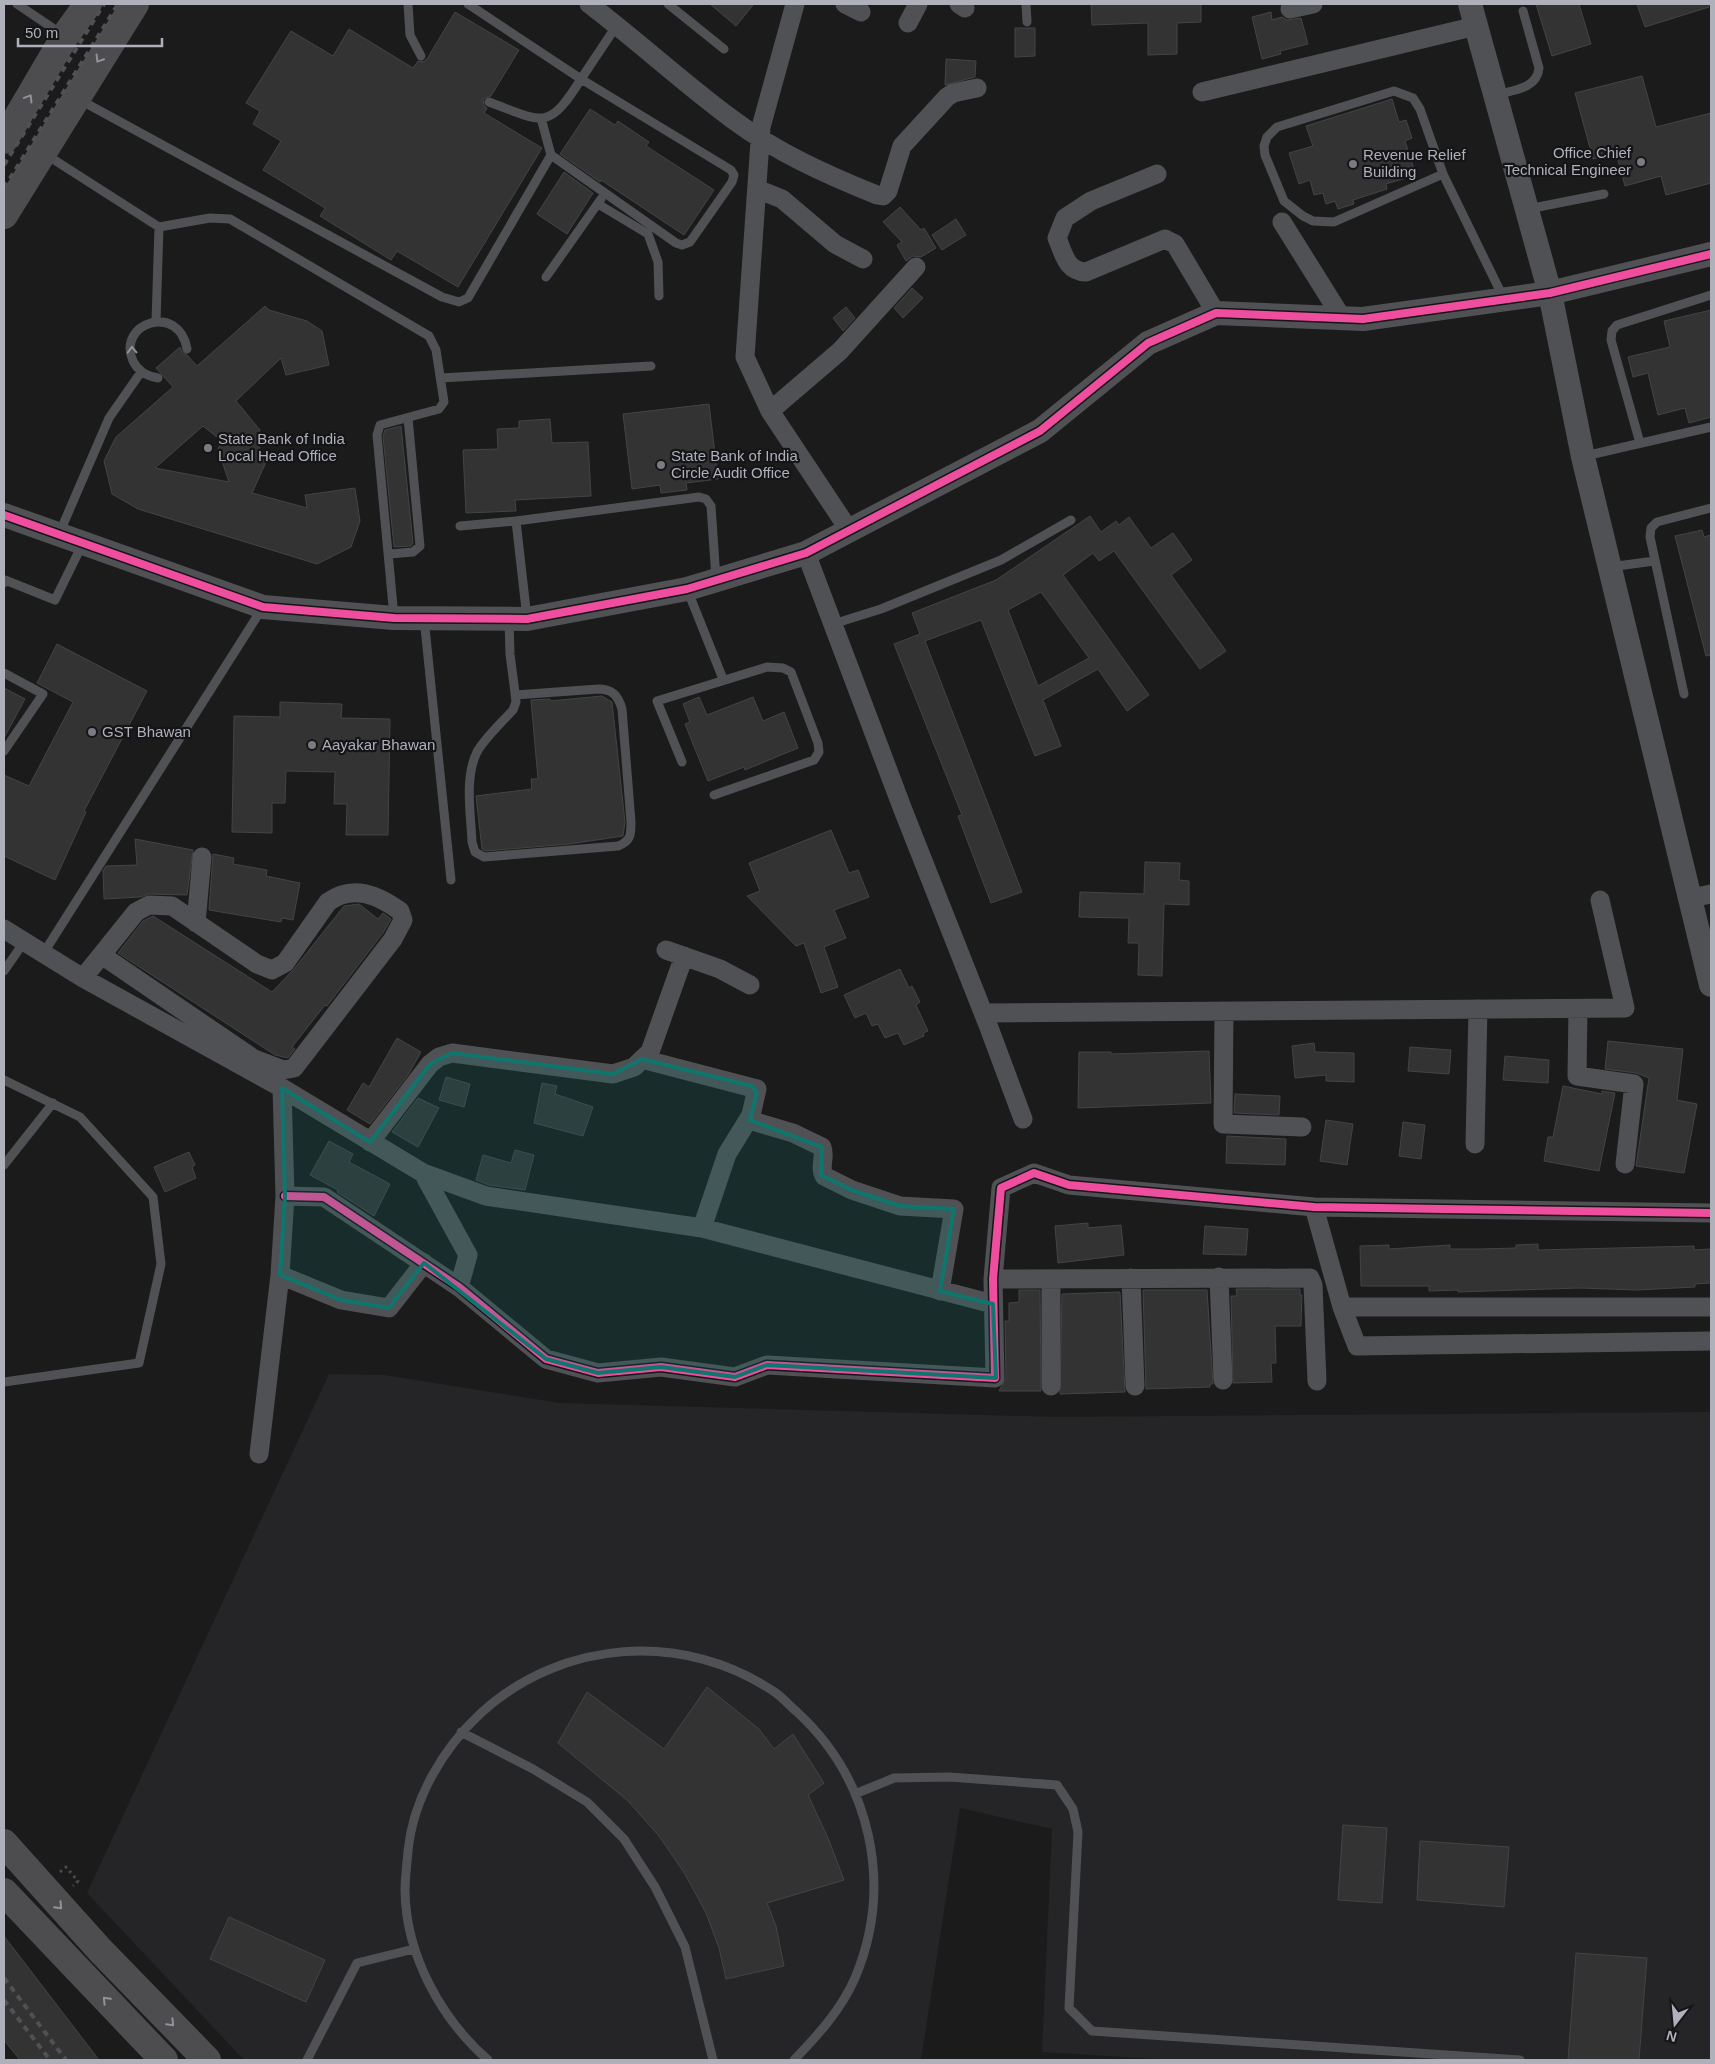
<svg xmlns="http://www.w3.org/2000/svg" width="1715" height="2064" font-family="Helvetica,sans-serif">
<rect width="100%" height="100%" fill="#1b1b1b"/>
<path fill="#252527" d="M 329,1374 L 384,1375 L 560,1403 L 1056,1417 L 1711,1412 L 1711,2060 L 1176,2060 L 1042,2052 L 1052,1829 L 960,1808 L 921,2060 L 244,2060 L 87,1893 Z"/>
<path fill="#333334" stroke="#444447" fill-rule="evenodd" d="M 710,4 L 754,4 L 736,26 Z
M 1091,4 L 1201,4 L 1201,22 L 1177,23 L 1177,54 L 1148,55 L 1148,23 L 1092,25 Z
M 1536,4 L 1579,4 L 1591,44 L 1552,56 Z
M 1637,4 L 1709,4 L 1709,7 L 1645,27 Z
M 455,12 L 519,50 L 491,96 L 483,99 L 484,106 L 487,108 L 484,113 L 542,148 L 458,287 L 397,251 L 391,260 L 320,216 L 325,208 L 263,170 L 281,141 L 253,124 L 260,111 L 246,103 L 291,31 L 333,56 L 349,29 L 413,68 L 418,61 L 423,62 L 427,59 Z
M 1271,12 L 1272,20 L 1282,17 L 1287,20 L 1301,18 L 1308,44 L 1280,51 L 1281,54 L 1262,59 L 1252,17 Z
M 1015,28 L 1035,28 L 1035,56 L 1015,57 Z
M 946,59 L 976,61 L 975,77 L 945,85 Z
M 1642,76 L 1656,127 L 1711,113 L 1711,183 L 1666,195 L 1661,176 L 1625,186 L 1616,153 L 1593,159 L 1575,93 Z
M 1392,99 L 1399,122 L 1406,120 L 1412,138 L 1405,141 L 1416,175 L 1386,184 L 1387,189 L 1353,200 L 1354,204 L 1338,209 L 1335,201 L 1326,204 L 1323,193 L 1314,195 L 1310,180 L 1299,184 L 1289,153 L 1313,146 L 1306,126 Z
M 590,109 L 615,125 L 618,121 L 649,142 L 646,146 L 714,190 L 684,235 L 601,180 L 600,182 L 560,154 Z
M 564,172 L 593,193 L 567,234 L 537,214 Z
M 900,207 L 921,230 L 924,228 L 936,248 L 921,257 L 913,256 L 906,261 L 897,245 L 902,242 L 883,222 Z
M 956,219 L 966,235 L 942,250 L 932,235 Z
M 912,288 L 923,298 L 903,318 L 894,308 Z
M 265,306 L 269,310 L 307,321 L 322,331 L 329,365 L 286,375 L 281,358 L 236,401 L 260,430 L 256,442 L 267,460 L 252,493 L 307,508 L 305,495 L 355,488 L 360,521 L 351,547 L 317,564 L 138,509 L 112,494 L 104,461 L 116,437 L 173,387 L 156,368 L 180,347 L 183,353 L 187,355 L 197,366 ZM 203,426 L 222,441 L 218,449 L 229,482 L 155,468 Z
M 846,307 L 855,318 L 843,331 L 833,318 Z
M 1711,310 L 1711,417 L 1689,423 L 1685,408 L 1658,415 L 1648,373 L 1633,377 L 1628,357 L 1670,347 L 1664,321 Z
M 709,404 L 718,479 L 686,483 L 687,490 L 661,493 L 660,485 L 632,489 L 623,414 Z
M 550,419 L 552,443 L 588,442 L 591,496 L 515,500 L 516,511 L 466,513 L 463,450 L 498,449 L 497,429 L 519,428 L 519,421 Z
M 401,426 L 413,543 L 411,546 L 394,547 L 383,436 L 385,430 Z
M 1090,516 L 1101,532 L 1116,521 L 1119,525 L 1129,517 L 1151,548 L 1173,533 L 1192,560 L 1171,575 L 1226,651 L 1200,669 L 1114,551 L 1099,561 L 1093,553 L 1063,575 L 1149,695 L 1127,711 L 1098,669 L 1043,700 L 1061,746 L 1035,756 L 981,620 L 925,641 L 1022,892 L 991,903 L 958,816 L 962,815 L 894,644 L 920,634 L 912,613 L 996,580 ZM 1041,592 L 1089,658 L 1038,686 L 1008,610 Z
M 1702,530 L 1704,537 L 1711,535 L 1711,655 L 1706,656 L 1675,536 Z
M 57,644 L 147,691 L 84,811 L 86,812 L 55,880 L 4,856 L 4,775 L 29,786 L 73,702 L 37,683 Z
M 4,688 L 25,699 L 4,738 Z
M 602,696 L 612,702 L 625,822 L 623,836 L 569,844 L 485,851 L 482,849 L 476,796 L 532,789 L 531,779 L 538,779 L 531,700 L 550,699 L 550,701 Z
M 699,697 L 707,715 L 753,697 L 763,721 L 784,712 L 798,748 L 745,770 L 744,767 L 708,781 L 685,724 L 690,722 L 683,704 Z
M 280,702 L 342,704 L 341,718 L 390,719 L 388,835 L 346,835 L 347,804 L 334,804 L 335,772 L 286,771 L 285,803 L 272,803 L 272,833 L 232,832 L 234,716 L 280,717 Z
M 831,830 L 849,873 L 858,870 L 869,897 L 834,910 L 846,938 L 824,947 L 838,987 L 821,993 L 804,943 L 796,946 L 747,896 L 760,891 L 749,863 Z
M 135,839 L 193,850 L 187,895 L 149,894 L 140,897 L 104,899 L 103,871 L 106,866 L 137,865 Z
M 213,854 L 234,858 L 233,864 L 267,870 L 266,876 L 300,883 L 293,920 L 282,918 L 281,922 L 209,910 Z
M 1145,862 L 1180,863 L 1179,880 L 1189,881 L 1189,905 L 1164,904 L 1162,976 L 1138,975 L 1139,943 L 1128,943 L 1129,918 L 1079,917 L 1080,892 L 1144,894 Z
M 359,904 L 378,919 L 383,913 L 391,919 L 383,933 L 327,1006 L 325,1005 L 292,1047 L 295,1049 L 288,1058 L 275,1055 L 118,953 L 143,921 L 153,916 L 272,992 L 294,969 L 344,906 Z
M 900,969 L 909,988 L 912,986 L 920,1002 L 916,1005 L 928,1031 L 923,1033 L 924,1036 L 904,1045 L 898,1033 L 885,1038 L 878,1024 L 872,1026 L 866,1013 L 855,1018 L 844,995 Z
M 397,1038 L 421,1052 L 408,1075 L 370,1124 L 347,1110 L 363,1083 L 369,1087 Z
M 1608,1041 L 1683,1049 L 1677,1100 L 1697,1104 L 1684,1173 L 1636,1166 L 1649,1078 L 1636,1073 L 1605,1069 Z
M 1314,1043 L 1315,1052 L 1354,1053 L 1354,1082 L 1326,1081 L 1326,1075 L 1295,1078 L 1292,1046 Z
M 1410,1047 L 1451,1050 L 1449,1074 L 1408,1071 Z
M 1209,1051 L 1211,1103 L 1078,1108 L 1079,1052 L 1111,1052 L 1111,1054 Z
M 1505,1056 L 1549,1060 L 1548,1083 L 1503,1080 Z
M 446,1077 L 470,1084 L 464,1107 L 439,1100 Z
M 542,1083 L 557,1086 L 555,1094 L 593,1107 L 583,1136 L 534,1123 Z
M 1563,1086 L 1602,1094 L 1602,1091 L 1615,1093 L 1599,1171 L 1544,1161 L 1548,1137 L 1553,1137 Z
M 1235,1094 L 1280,1096 L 1279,1115 L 1234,1113 Z
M 418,1098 L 439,1108 L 418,1147 L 392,1132 Z
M 1326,1120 L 1353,1124 L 1347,1165 L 1320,1161 Z
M 1403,1122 L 1425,1125 L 1421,1159 L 1399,1156 Z
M 1227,1136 L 1286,1139 L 1285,1165 L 1226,1163 Z
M 329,1141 L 353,1154 L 349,1162 L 390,1184 L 374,1216 L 337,1192 L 338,1190 L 310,1175 Z
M 515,1150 L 534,1155 L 525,1190 L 489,1185 L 476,1180 L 483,1155 L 511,1163 Z
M 189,1152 L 195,1165 L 192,1167 L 196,1178 L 165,1192 L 154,1167 Z
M 1088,1223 L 1088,1228 L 1121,1225 L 1124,1255 L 1058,1263 L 1055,1226 Z
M 1205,1226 L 1248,1229 L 1246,1255 L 1203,1254 Z
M 1538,1244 L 1538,1250 L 1694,1246 L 1694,1250 L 1711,1249 L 1711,1283 L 1695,1284 L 1695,1287 L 1637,1290 L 1579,1288 L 1458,1292 L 1458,1290 L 1429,1291 L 1429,1286 L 1361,1286 L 1360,1246 L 1389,1245 L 1389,1249 L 1450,1245 L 1450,1249 L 1480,1249 L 1516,1248 L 1516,1245 Z
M 1236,1289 L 1300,1289 L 1300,1295 L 1302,1295 L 1301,1326 L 1275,1326 L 1276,1363 L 1271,1363 L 1272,1382 L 1233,1383 L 1231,1296 L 1237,1296 Z
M 1019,1290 L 1040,1290 L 1041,1391 L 999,1391 L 1006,1378 L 1005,1321 L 1009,1321 L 1009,1303 L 1019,1302 Z
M 1143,1290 L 1207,1290 L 1213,1384 L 1210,1384 L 1210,1387 L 1146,1389 Z
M 1120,1292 L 1125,1392 L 1060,1394 L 1062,1294 Z
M 707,1687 L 759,1729 L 774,1749 L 793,1734 L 824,1783 L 808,1795 L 828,1838 L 844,1880 L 767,1903 L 776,1926 L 784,1966 L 726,1979 L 719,1948 L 706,1913 L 685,1874 L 659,1836 L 628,1801 L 558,1743 L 587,1692 L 664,1749 Z
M 1343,1825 L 1387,1828 L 1382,1903 L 1338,1900 Z
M 1420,1841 L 1509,1847 L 1504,1907 L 1417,1900 Z
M 229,1917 L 325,1960 L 306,2002 L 210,1959 Z
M 4,1936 L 99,2060 L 20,2060 L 4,2040 Z
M 1576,1953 L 1647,1958 L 1639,2060 L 1568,2060 Z"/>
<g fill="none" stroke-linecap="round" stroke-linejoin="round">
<path stroke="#4b4c4f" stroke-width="3" stroke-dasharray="2.5 4" stroke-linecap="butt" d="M 60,1872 L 66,1867 L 78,1881 L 73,1886"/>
<path stroke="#505154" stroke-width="9" d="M 17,4 L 63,35
M 408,4 L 410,35 L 421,56
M 468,4 L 581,79 C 548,132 543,122 489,102
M 668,4 L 724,49
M 1026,4 L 1027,22
M 1496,95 C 1513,90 1537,89 1539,68 L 1523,11
M 80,100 L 442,297 L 459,302 L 468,298 L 551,155
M 541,118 L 551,155 L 676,243 L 682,245 L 690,242 L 732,182 L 734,175 L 731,170 L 581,79 L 617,25
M 45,154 L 159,227 L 210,218 L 230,219 L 429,336 L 436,350 L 444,402 L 439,409 L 380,425 L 377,435 L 394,617
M 1443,174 L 1420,109 L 1413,98 L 1394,91 L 1277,127 L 1267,137 L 1264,146 L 1265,155 L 1284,201 L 1303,216 L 1313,221 L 1334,222 L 1443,174 L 1503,297
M 598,204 L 648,234 L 658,262 L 659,296
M 1528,209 L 1604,194
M 546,277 L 601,199
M 156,321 L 159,227
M 158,378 C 147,376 138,372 133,361 C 116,323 179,302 187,349
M 441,378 L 651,366
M 1640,443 L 1611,340 L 1612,331 L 1617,325 L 1711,295
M 1585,456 L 1711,427
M 516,521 L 527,618
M 460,526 L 516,521 L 699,497 L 706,499 L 711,506 L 716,579
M 59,534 L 109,418 L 141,372
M 390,554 L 413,552 L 420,546 L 408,418
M 1610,567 L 1654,561
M 4,583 L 5,580 L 55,600 L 82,545
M 687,589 L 723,679
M 424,618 L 451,880
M 509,619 L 510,654 L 515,693 L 516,702 L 513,710 C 502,722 484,739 477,752 C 464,778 471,815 472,842 L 475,852 L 484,857 L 618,846 C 631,841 631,835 631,822 L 622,709 C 618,695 612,689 598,689 L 515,695
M 833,624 L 881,609 L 1001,560 L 1071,520
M 4,673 L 43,694 L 4,751
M 1684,694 L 1650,537 L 1651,528 L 1657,522 L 1711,508
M 682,762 L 657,701 L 767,667 L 783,668 L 791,672 L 818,743 L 819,752 L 814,760 L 714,795
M 43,954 L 263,607
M 4,971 L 24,942
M 4,1080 L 80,1117 L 153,1197 L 161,1264 L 139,1363 L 4,1382
M 4,1165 L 53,1103
M 461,1732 L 533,1769 L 587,1802 L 624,1839 L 655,1887 L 685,1947 L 713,2060
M 855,1794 L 894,1778 L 949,1777 L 1057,1785 L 1073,1809 L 1078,1832 L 1069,2008 L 1092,2031 L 1520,2060
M 307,2060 L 357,1963 L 414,1949
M 488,2060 C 441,2019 406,1955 405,1891 C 405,1878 407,1864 408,1851 C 413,1799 443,1748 481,1713 C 562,1639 684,1630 776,1693 C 783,1698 790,1706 797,1712 C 871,1780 894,1885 855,1978 C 841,2010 818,2035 794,2060"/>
<path stroke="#505154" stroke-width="19" d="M 589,4 C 638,41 683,83 732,119 C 776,152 827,175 877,195 L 883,196 L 888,191 L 902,146 L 947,97 L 953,93 L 977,88
M 795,4 L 761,127 L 745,357 L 770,411 L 849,530
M 845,4 L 861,12
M 959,4 L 965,8
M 1290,9 L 1313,4
M 908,23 L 918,4
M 1202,92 L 1476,26
M 1157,174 L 1091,201 L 1065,218 L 1057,238 C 1064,254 1066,271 1086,272 L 1165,239 L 1175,244 L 1216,313
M 757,189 L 782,199 L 835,244 L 863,259
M 1282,222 L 1342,318
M 770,411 L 840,351 L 916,267
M 806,553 L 903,810 L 988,1025 L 1023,1119
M 1691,898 L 1711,894
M 196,923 L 202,857
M 4,929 L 83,978 L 282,1088 L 423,1173 L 486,1196 L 702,1228 L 993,1304
M 666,950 L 720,969 L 750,985
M 83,978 L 136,912 L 149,905 L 172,906 L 257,964 L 272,970 L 285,963 L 328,902 C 353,884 378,895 400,911 L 403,920 L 393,939 L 294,1068 L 283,1070 L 254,1059 L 103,956
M 1578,1009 L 1577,1076 L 1634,1084 L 1625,1164
M 1224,1011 L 1223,1124 L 1302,1127
M 984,1013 L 1625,1008 L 1600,900
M 642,1059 L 757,1089 L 751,1115 L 727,1154 L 702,1228
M 749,1120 L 793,1133 L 822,1147 C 826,1156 819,1167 824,1176 L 852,1190 L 900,1206 L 954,1209 L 940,1291
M 370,1142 L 430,1064 L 439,1057 L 452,1053 L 613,1074 L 634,1067 L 650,1052 L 684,956
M 1475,1144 L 1478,1009
M 423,1173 L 468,1255 L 459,1287
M 285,1196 L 324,1197 L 459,1287 L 546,1359 L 598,1373 L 661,1367 L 735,1377 L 767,1365 L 995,1378 L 993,1279 L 1001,1188 L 1034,1173 L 1069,1185 L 1314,1207 L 1711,1213
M 1314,1207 L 1342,1307 L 1357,1346 L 1711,1341
M 280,1275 L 341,1300 L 389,1308 L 424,1263
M 1219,1277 L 1223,1380
M 1131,1278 L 1135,1386
M 993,1279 L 1310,1278 L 1313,1285 L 1317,1381
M 1051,1279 L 1051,1386
M 1342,1307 L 1711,1307
M 259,1454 L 280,1275 L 285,1196 L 282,1088"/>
<path stroke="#505154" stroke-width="24" d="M 1470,4 L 1550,293 L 1583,457 L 1711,985
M 4,515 L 263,607 L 394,618 L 527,619 L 687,589 L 806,553 L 1040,431 L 1148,343 L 1216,313 L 1363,319 L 1550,293 L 1711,254"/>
<path stroke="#4d4d50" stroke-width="28" d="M 4,140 L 65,36 L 88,4
M 4,215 L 135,4
M 4,1843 L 100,1950 L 207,2060
M 4,1892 L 164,2060"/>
<path stroke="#505154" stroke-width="4" stroke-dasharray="6 5" stroke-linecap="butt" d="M 4,165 L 104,4
M 4,188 L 118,4
M 4,1978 L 66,2060
M 4,2000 L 50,2060"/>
<defs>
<path id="cycleway" d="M 4,515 L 263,607 L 394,618 L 527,619 L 687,589 L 806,553 L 1040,431 L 1148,343 L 1216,313 L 1363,319 L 1550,293 L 1711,254
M 285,1196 L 324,1197 L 459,1287 L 546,1359 L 598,1373 L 661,1367 L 735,1377 L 767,1365 L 995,1378 L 993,1279 L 1001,1188 L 1034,1173 L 1069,1185 L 1314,1207 L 1711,1213"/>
</defs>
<use href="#cycleway" stroke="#151517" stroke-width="11"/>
<use href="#cycleway" stroke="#ef4d9e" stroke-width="8"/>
</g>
<defs><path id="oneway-chevron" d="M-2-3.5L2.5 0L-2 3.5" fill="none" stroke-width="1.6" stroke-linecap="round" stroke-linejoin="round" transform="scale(1.25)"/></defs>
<g stroke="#91929a">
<use href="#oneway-chevron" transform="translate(99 59) rotate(122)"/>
<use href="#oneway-chevron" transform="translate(29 98) rotate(-59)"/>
<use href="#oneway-chevron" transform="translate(59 1906) rotate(47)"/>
<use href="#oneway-chevron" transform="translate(106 2000) rotate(-134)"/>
<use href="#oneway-chevron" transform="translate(171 2023) rotate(46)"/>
</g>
<use stroke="#92949b" href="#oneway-chevron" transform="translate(132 350) rotate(-92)"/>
<path fill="#0f766e" fill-opacity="0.2" stroke="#0f766e" stroke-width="4" stroke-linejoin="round" d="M 452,1053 L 613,1074 L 642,1059 L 752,1086 L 757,1093 L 750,1120 L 822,1147 L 821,1175 L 852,1190 L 900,1206 L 954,1209 L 940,1291 L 993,1304 L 996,1378 L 767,1365 L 735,1377 L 661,1367 L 598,1373 L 546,1359 L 424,1263 L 389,1308 L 341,1300 L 280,1275 L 285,1196 L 282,1088 L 370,1142 L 430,1064 Z"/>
<g fill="#7b7c82" stroke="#151517" stroke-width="2">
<circle cx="1641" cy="162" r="5"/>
<circle cx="1353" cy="164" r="5"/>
<circle cx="208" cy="448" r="5"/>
<circle cx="661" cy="465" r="5"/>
<circle cx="92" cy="732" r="5"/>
<circle cx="312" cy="745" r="5"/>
</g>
<g text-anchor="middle" stroke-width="4.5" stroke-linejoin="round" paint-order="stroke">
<g font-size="15" fill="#aeb0ba" stroke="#151517" text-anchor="start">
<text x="1631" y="158" text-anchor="end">Office Chief<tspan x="1631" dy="17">Technical Engineer</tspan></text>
<text x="1363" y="160">Revenue Relief<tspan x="1363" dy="17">Building</tspan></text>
<text x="218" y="444">State Bank of India<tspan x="218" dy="17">Local Head Office</tspan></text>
<text x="671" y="461">State Bank of India<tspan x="671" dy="17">Circle Audit Office</tspan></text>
<text x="102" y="737">GST Bhawan</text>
<text x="322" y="750">Aayakar Bhawan</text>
</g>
</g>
<rect width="1715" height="2064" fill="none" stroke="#aeb0ba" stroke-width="10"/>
<g transform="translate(1675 2024) rotate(196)" stroke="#151517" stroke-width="4" paint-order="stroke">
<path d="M0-4L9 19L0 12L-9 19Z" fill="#aeb0ba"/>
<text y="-8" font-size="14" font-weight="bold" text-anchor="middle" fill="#aeb0ba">N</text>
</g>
<path d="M18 38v8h144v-8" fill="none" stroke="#aeb0ba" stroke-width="2.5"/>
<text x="25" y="38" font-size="15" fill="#aeb0ba" stroke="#151517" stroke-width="4" paint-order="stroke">50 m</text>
</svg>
